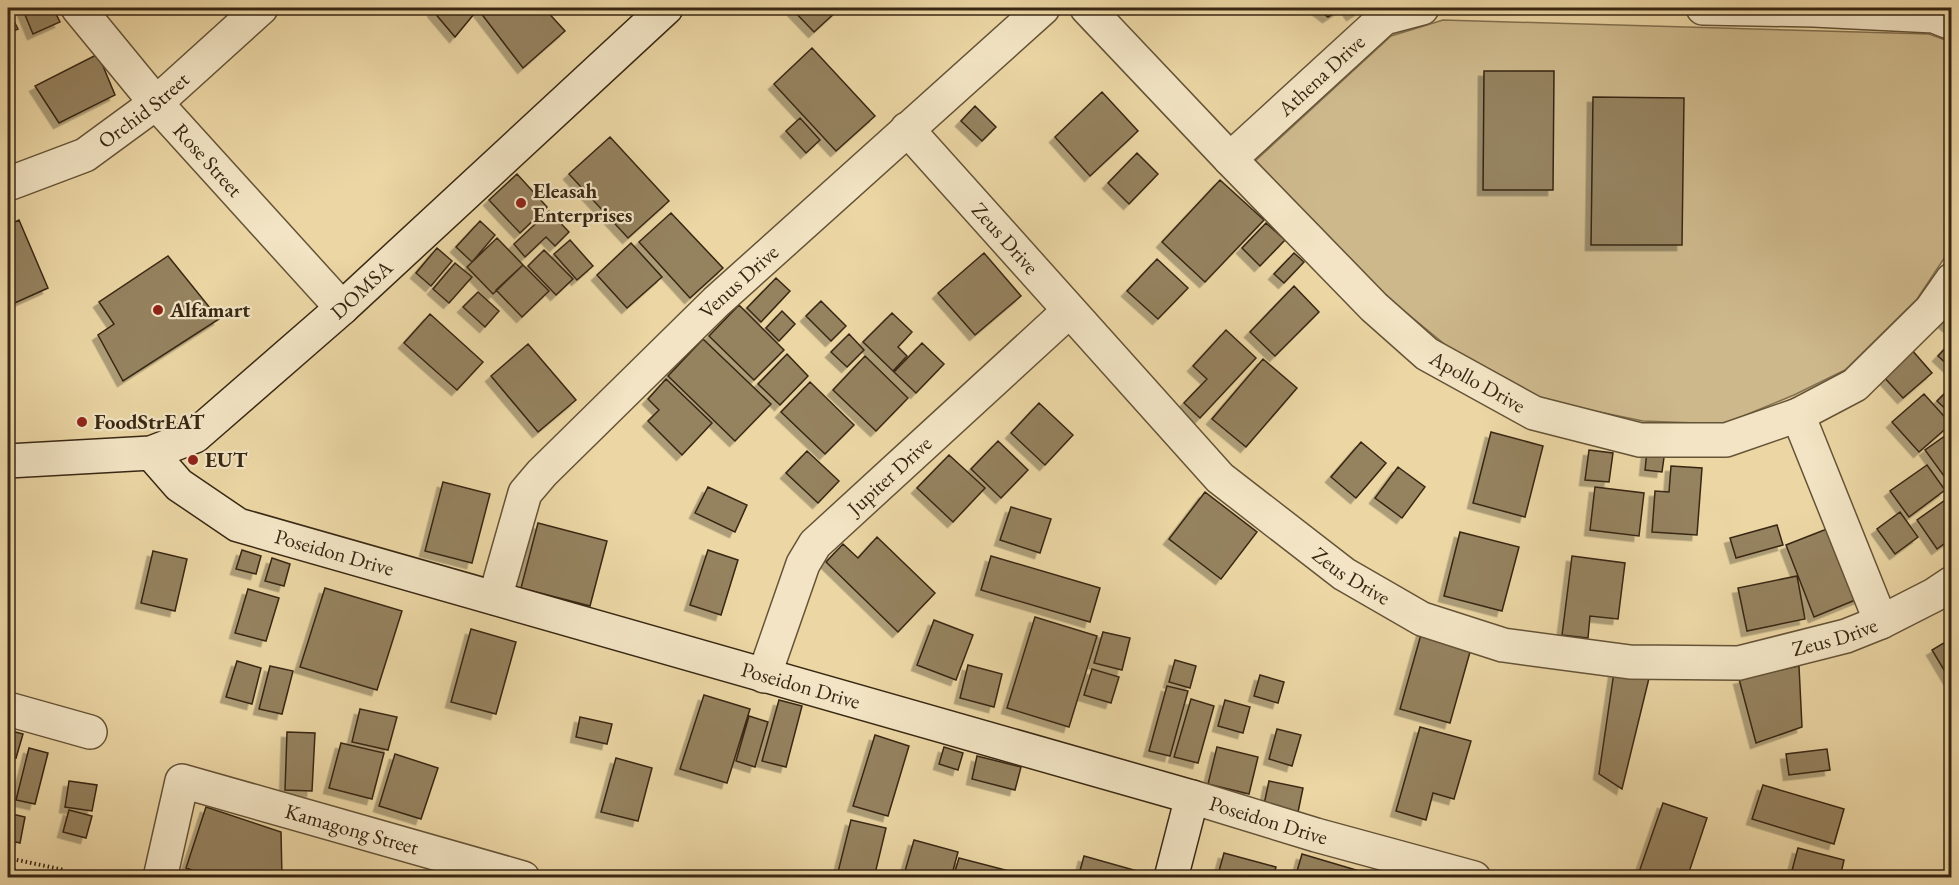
<svg xmlns="http://www.w3.org/2000/svg" width="1959" height="885" font-family="'EB Garamond',serif">
<defs>
<filter id="shadow"><feDropShadow dx="-5.5" dy="5.5" stdDeviation="0" flood-color="#0004"/></filter>
</defs>
<rect width="100%" height="100%" fill="#ebd6a4"/>
<filter id="stains"><feTurbulence type="fractalNoise" baseFrequency=".00333" numOctaves="4"/><feColorMatrix values="0 0 0 0 .2 0 0 0 0 .09 0 0 0 0 .02 0 0 0 .5 -.17"/></filter>
<radialGradient id="worn" r=".72"><stop offset=".6" stop-color="#630" stop-opacity="0"/><stop offset="1" stop-color="#630" stop-opacity=".3"/></radialGradient>
<path fill="#cdb88b" stroke="#82704f" stroke-width="1.5" d="M 1443,20 L 1929,34 L 1951,42 L 1951,248 L 1917,299 L 1845,370 L 1794,395 L 1724,424 L 1643,421 L 1541,400 L 1448,347 L 1392,301 L 1255,161 L 1391,36 Z"/>
<path fill="#95825e" stroke="#382713" stroke-width="1.5" filter="url(#shadow)" d="M 29,8 L 53,8 L 60,22 L 33,34 L 23,10 Z
M 436,8 L 468,8 L 474,14 L 455,37 L 433,11 Z
M 477,8 L 544,8 L 565,31 L 523,68 Z
M 791,8 L 836,8 L 838,10 L 814,32 Z
M 1316,8 L 1342,8 L 1328,17 Z
M 1347,8 L 1363,8 L 1352,15 Z
M 8,9 L 18,29 L 8,33 Z
M 812,48 L 875,116 L 836,151 L 774,84 Z
M 98,54 L 115,95 L 59,123 L 35,86 Z
M 1484,71 L 1554,71 L 1553,190 L 1483,190 Z
M 1102,92 L 1138,131 L 1090,176 L 1055,137 Z
M 1593,97 L 1684,98 L 1682,245 L 1591,245 Z
M 975,106 L 996,127 L 982,141 L 961,121 Z
M 800,118 L 820,140 L 806,153 L 786,131 Z
M 610,137 L 669,201 L 628,238 L 569,174 Z
M 1137,153 L 1158,174 L 1129,204 L 1108,183 Z
M 517,174 L 547,207 L 520,233 L 489,200 Z
M 1220,180 L 1264,220 L 1205,282 L 1162,242 Z
M 549,211 L 569,232 L 555,246 L 546,237 L 525,257 L 514,244 Z
M 671,213 L 723,268 L 690,298 L 639,242 Z
M 19,220 L 48,288 L 8,306 L 8,225 Z
M 480,221 L 495,235 L 472,262 L 456,247 Z
M 1266,223 L 1285,240 L 1260,266 L 1242,248 Z
M 497,238 L 523,265 L 493,294 L 467,267 Z
M 570,240 L 593,266 L 577,280 L 554,254 Z
M 631,243 L 662,277 L 627,308 L 597,275 Z
M 437,248 L 452,261 L 431,286 L 416,273 Z
M 544,250 L 573,279 L 556,295 L 528,266 Z
M 984,253 L 1021,296 L 975,335 L 938,293 Z
M 1294,253 L 1304,262 L 1284,283 L 1274,274 Z
M 168,256 L 219,319 L 123,381 L 98,335 L 114,324 L 99,302 Z
M 1157,259 L 1188,288 L 1158,319 L 1127,291 Z
M 455,263 L 472,277 L 449,303 L 433,289 Z
M 523,265 L 549,291 L 522,317 L 496,290 Z
M 776,278 L 790,291 L 761,322 L 747,308 Z
M 1294,286 L 1319,312 L 1275,356 L 1250,332 Z
M 478,292 L 499,311 L 485,327 L 463,307 Z
M 1952,296 L 1952,329 L 1935,315 Z
M 821,301 L 846,326 L 831,341 L 806,316 Z
M 739,305 L 784,350 L 754,380 L 709,336 Z
M 782,311 L 795,324 L 779,341 L 766,328 Z
M 892,313 L 912,332 L 898,347 L 907,356 L 893,371 L 863,342 Z
M 430,314 L 483,362 L 457,390 L 404,343 Z
M 1226,330 L 1256,358 L 1200,418 L 1184,403 L 1207,379 L 1193,366 Z
M 849,334 L 864,350 L 847,367 L 831,352 Z
M 703,339 L 771,404 L 735,441 L 668,376 Z
M 1952,341 L 1952,369 L 1938,356 Z
M 922,343 L 944,364 L 916,393 L 894,372 Z
M 528,344 L 576,400 L 538,432 L 491,376 Z
M 1911,349 L 1932,373 L 1903,398 L 1882,375 Z
M 787,354 L 808,376 L 780,405 L 758,384 Z
M 865,356 L 908,398 L 876,431 L 833,390 Z
M 1263,359 L 1297,388 L 1246,447 L 1212,419 Z
M 666,379 L 712,423 L 682,455 L 648,421 L 659,410 L 648,399 Z
M 810,382 L 854,425 L 825,454 L 781,412 Z
M 1952,386 L 1952,415 L 1937,401 Z
M 1924,394 L 1951,424 L 1919,452 L 1892,422 Z
M 1039,403 L 1073,435 L 1045,465 L 1011,433 Z
M 1952,431 L 1952,487 L 1925,450 Z
M 1491,432 L 1543,446 L 1525,517 L 1473,503 Z
M 998,441 L 1028,470 L 1001,498 L 971,469 Z
M 1648,441 L 1666,443 L 1662,472 L 1645,470 Z
M 1361,442 L 1386,463 L 1356,498 L 1331,477 Z
M 1589,450 L 1613,453 L 1609,482 L 1585,480 Z
M 807,451 L 839,481 L 818,503 L 786,473 Z
M 949,455 L 985,488 L 953,522 L 917,488 Z
M 1927,465 L 1945,490 L 1909,517 L 1890,491 Z
M 1671,466 L 1702,468 L 1697,535 L 1652,532 L 1655,491 L 1669,492 Z
M 1398,467 L 1425,487 L 1402,518 L 1375,498 Z
M 443,482 L 490,494 L 472,563 L 425,551 Z
M 708,487 L 747,505 L 735,532 L 695,513 Z
M 1595,487 L 1644,493 L 1639,536 L 1590,530 Z
M 1205,492 L 1257,532 L 1221,579 L 1169,539 Z
M 1948,498 L 1952,502 L 1952,538 L 1937,549 L 1917,520 Z
M 1011,507 L 1051,519 L 1040,553 L 1000,540 Z
M 1900,512 L 1918,537 L 1895,554 L 1877,529 Z
M 538,523 L 607,541 L 590,606 L 521,588 Z
M 1777,525 L 1783,545 L 1736,558 L 1730,538 Z
M 1837,525 L 1865,596 L 1814,617 L 1786,545 Z
M 1460,532 L 1519,547 L 1502,611 L 1444,596 Z
M 877,537 L 935,593 L 898,632 L 826,562 L 843,544 L 858,558 Z
M 242,550 L 261,556 L 256,574 L 236,569 Z
M 708,550 L 738,560 L 721,615 L 690,605 Z
M 153,551 L 187,559 L 175,611 L 141,603 Z
M 991,556 L 1100,588 L 1090,622 L 981,590 Z
M 1572,556 L 1625,563 L 1618,619 L 1590,616 L 1588,638 L 1562,635 Z
M 272,558 L 290,564 L 284,586 L 265,581 Z
M 1797,576 L 1805,619 L 1747,631 L 1738,588 Z
M 325,588 L 402,611 L 377,690 L 300,667 Z
M 248,589 L 279,598 L 266,641 L 235,633 Z
M 1035,617 L 1097,636 L 1069,727 L 1007,708 Z
M 934,620 L 973,635 L 956,680 L 917,665 Z
M 471,629 L 516,642 L 496,714 L 451,702 Z
M 1422,631 L 1472,645 L 1450,723 L 1400,709 Z
M 1103,632 L 1130,638 L 1122,670 L 1094,663 Z
M 1952,638 L 1952,679 L 1950,680 L 1932,650 Z
M 1175,660 L 1196,666 L 1190,688 L 1169,682 Z
M 237,661 L 261,668 L 252,704 L 226,697 Z
M 968,665 L 1002,674 L 994,707 L 960,698 Z
M 270,666 L 293,671 L 282,714 L 259,709 Z
M 1799,666 L 1802,727 L 1756,743 L 1739,679 Z
M 1092,669 L 1119,677 L 1111,703 L 1084,695 Z
M 1651,670 L 1622,789 L 1599,774 L 1614,672 Z
M 1260,675 L 1284,682 L 1278,703 L 1254,696 Z
M 1167,686 L 1188,691 L 1170,756 L 1149,751 Z
M 704,695 L 750,709 L 727,783 L 680,769 Z
M 1191,699 L 1214,706 L 1198,763 L 1174,757 Z
M 779,700 L 802,706 L 786,767 L 762,761 Z
M 1225,700 L 1250,707 L 1243,733 L 1218,726 Z
M 360,709 L 397,717 L 388,750 L 352,742 Z
M 749,716 L 768,722 L 755,767 L 736,761 Z
M 580,717 L 612,724 L 607,744 L 576,737 Z
M 1420,727 L 1471,741 L 1454,799 L 1433,793 L 1426,820 L 1396,811 Z
M 1277,729 L 1301,735 L 1292,766 L 1269,759 Z
M 8,730 L 23,734 L 16,758 L 8,756 Z
M 287,732 L 315,733 L 312,791 L 285,790 Z
M 875,735 L 909,746 L 888,816 L 853,806 Z
M 341,743 L 384,753 L 372,799 L 329,788 Z
M 944,747 L 963,753 L 958,770 L 939,764 Z
M 1217,747 L 1258,757 L 1249,794 L 1208,784 Z
M 29,748 L 48,753 L 35,804 L 16,800 Z
M 1827,749 L 1830,770 L 1789,775 L 1786,754 Z
M 395,754 L 438,768 L 421,819 L 379,806 Z
M 977,756 L 1021,767 L 1015,790 L 972,779 Z
M 616,758 L 652,768 L 638,821 L 601,812 Z
M 69,781 L 97,785 L 92,811 L 65,807 Z
M 1269,781 L 1303,788 L 1297,817 L 1263,809 Z
M 1763,785 L 1844,809 L 1834,844 L 1752,819 Z
M 1663,803 L 1707,818 L 1687,878 L 1637,878 Z
M 206,807 L 281,832 L 282,878 L 213,878 L 186,868 Z
M 69,810 L 92,816 L 86,838 L 63,832 Z
M 8,813 L 25,817 L 20,843 L 8,840 Z
M 851,820 L 886,828 L 874,878 L 862,878 L 838,872 Z
M 914,840 L 958,852 L 951,878 L 903,878 Z
M 1798,848 L 1844,860 L 1840,878 L 1790,878 Z
M 1224,853 L 1276,867 L 1273,878 L 1217,878 Z
M 1302,854 L 1383,878 L 1295,878 Z
M 1084,856 L 1148,874 L 1147,878 L 1078,878 Z
M 959,858 L 1013,872 L 1011,878 L 953,878 Z
M 8,868 L 15,869 L 13,878 L 8,878 Z"/>
<g fill="none" stroke-linecap="round" stroke-linejoin="round">
<defs>
<g id="street">
<path id="s1" d="M 78,8 L 156,103 L 342,308"/>
<path id="s2" d="M 1087,8 L 1230,159 L 1374,307 L 1427,354 L 1534,413 L 1640,440 L 1726,440 L 1798,415 L 1855,385 L 1931,310 L 1952,280"/>
<path d="M 1703,8 L 1814,10 L 1934,16 L 1952,23"/>
<path id="s3" d="M 907,129 L 1220,478 L 1344,574 L 1422,619 L 1503,645 L 1630,662 L 1739,663 L 1846,636 L 1881,622 L 1934,595 L 1952,583"/>
<path id="s4" d="M 1230,159 L 1384,18 L 1422,8"/>
<path id="s5" d="M 8,184 L 85,155 L 156,103 L 261,8"/>
<path d="M 1798,415 L 1881,622"/>
<path id="s6" d="M 495,598 L 525,493 L 542,473 L 716,302 L 1043,8"/>
<path id="s7" d="M 764,676 L 803,564 L 815,544 L 1069,311"/>
<path d="M 8,709 L 90,732"/>
<path id="s8" d="M 1192,797 L 1316,835 L 1474,878"/>
<path id="s9" d="M 160,878 L 182,781 L 523,878"/>
</g>
<g id="secondary">
<path id="s10" d="M 151,453 L 179,485 L 238,525 L 1192,797 L 1171,878"/>
<path id="s11" d="M 8,461 L 151,453 L 195,436 L 342,308 L 666,8"/>
</g>
</defs>
<use href="#street" stroke="#655337" stroke-width="36"/>
<use href="#secondary" stroke="#382713" stroke-width="36"/>
<path stroke="#382713" stroke-width="4" stroke-dasharray="1.5 3" stroke-linecap="butt" d="M 8,858 L 64,870"/>
<use href="#street" stroke="#f2e4c4" stroke-width="33"/>
<use href="#secondary" stroke="#f2e4c4" stroke-width="33"/>
</g>
<g fill="#8f2418" stroke="#f2e4c4" stroke-width="2">
<circle cx="521" cy="203" r="6"/>
<circle cx="158" cy="310" r="6"/>
<circle cx="82" cy="422" r="6"/>
<circle cx="193" cy="460" r="6"/>
</g>
<g text-anchor="middle" stroke-width="4.5" stroke-linejoin="round" paint-order="stroke">
<g font-size="21" fill="#382713" stroke="#f2e4c4">
<text dy="7" stroke="none"><textPath href="#s4" startOffset="124">Athena Drive</textPath></text>
<text dy="7" stroke="none"><textPath href="#s5" startOffset="156">Orchid Street</textPath></text>
<text dy="7" stroke="none"><textPath href="#s1" startOffset="200">Rose Street</textPath></text>
<text dy="7" stroke="none"><textPath href="#s3" startOffset="147">Zeus Drive</textPath></text>
<text dy="7" stroke="none"><textPath href="#s6" startOffset="410">Venus Drive</textPath></text>
<text dy="7" stroke="none"><textPath href="#s11" startOffset="412">DOMSA</textPath></text>
<text dy="7" stroke="none"><textPath href="#s2" startOffset="543">Apollo Drive</textPath></text>
<text dy="7" stroke="none"><textPath href="#s7" startOffset="243">Jupiter Drive</textPath></text>
<text dy="7" stroke="none"><textPath href="#s10" startOffset="214">Poseidon Drive</textPath></text>
<text dy="7" stroke="none"><textPath href="#s3" startOffset="633">Zeus Drive</textPath></text>
<text dy="7" stroke="none"><textPath href="#s3" startOffset="1137">Zeus Drive</textPath></text>
<text dy="7" stroke="none"><textPath href="#s10" startOffset="699">Poseidon Drive</textPath></text>
<text dy="7" stroke="none"><textPath href="#s8" startOffset="80">Poseidon Drive</textPath></text>
<text dy="7" stroke="none"><textPath href="#s9" startOffset="276">Kamagong Street</textPath></text>
</g>
<g font-size="21" font-weight="bold" fill="#382713" stroke="#f2e4c4" text-anchor="start">
<text x="533" y="198">Eleasah<tspan x="533" dy="24">Enterprises</tspan></text>
<text x="170" y="317">Alfamart</text>
<text x="94" y="429">FoodStrEAT</text>
<text x="205" y="467">EUT</text>
</g>
</g>
<rect width="1959" height="885" fill="none" stroke="#ebd6a4" stroke-width="30"/>
<rect x="9" y="9" width="1941" height="867" fill="none" stroke="#382713" stroke-width="3"/>
<rect x="15" y="15" width="1929" height="855" fill="none" stroke="#382713" stroke-width="1.5"/>
<rect width="100%" height="100%" filter="url(#stains)"/>
<rect width="100%" height="100%" fill="url(#worn)"/>
</svg>
